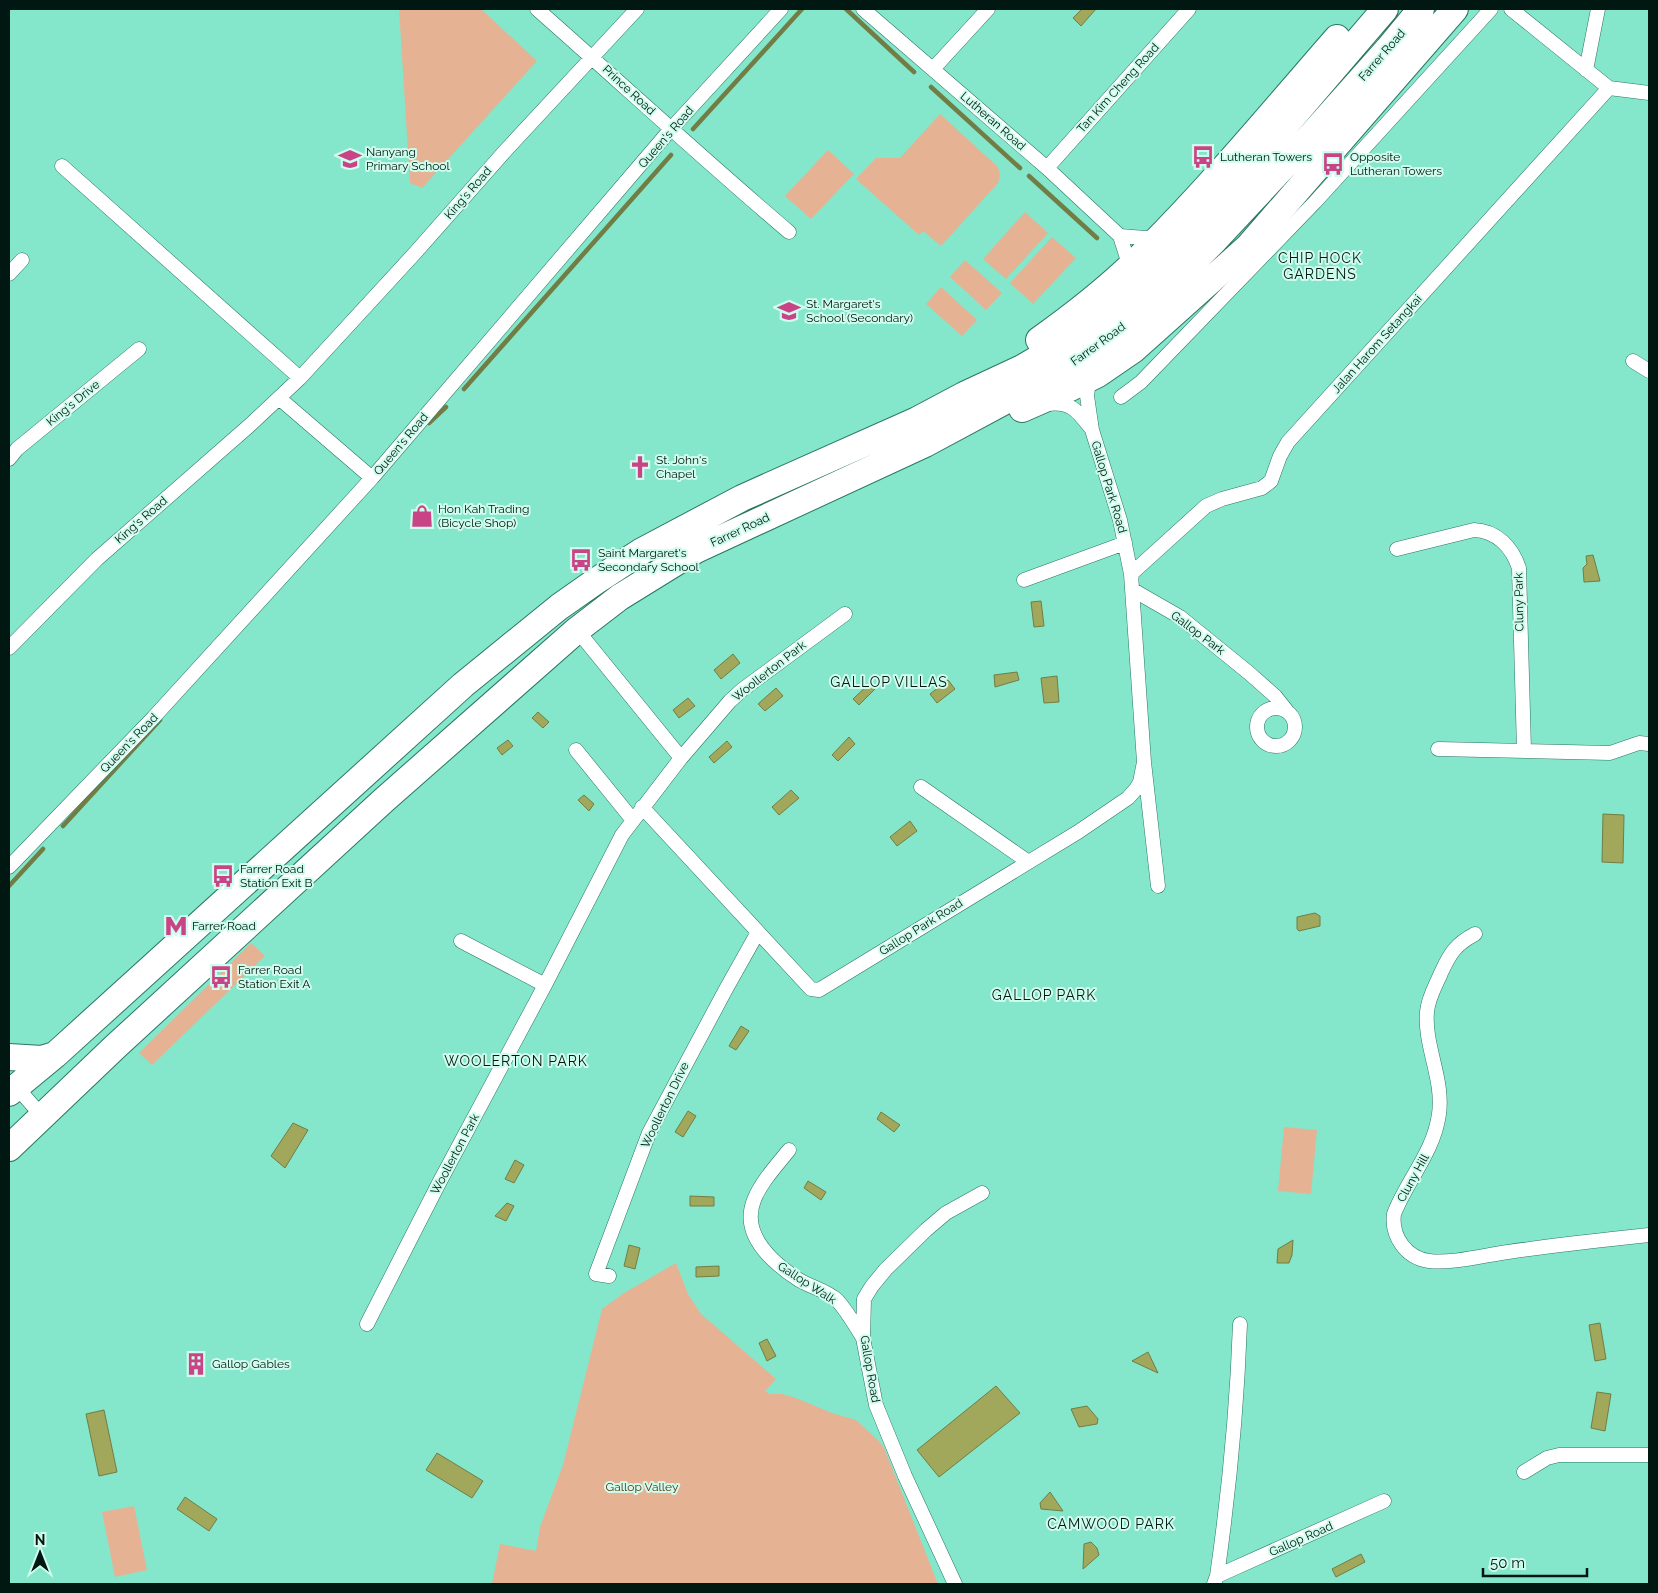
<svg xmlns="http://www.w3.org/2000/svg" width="1658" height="1593" font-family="Raleway,sans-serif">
<rect width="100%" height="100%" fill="#84e6ca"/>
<path fill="#e5b394" d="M 399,9 L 481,9 L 537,61 L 422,188 L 410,183 Z
M 940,114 L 998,167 L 1000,175 L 998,183 L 941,246 L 923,231 L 919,235 L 856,179 L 876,158 L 900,158 Z
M 828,150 L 854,174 L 811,219 L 785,196 Z
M 1025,212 L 1048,233 L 1006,279 L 983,259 Z
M 1052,237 L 1076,258 L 1033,304 L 1010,283 Z
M 965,260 L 1002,293 L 986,310 L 950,277 Z
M 941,287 L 977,320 L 962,336 L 926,304 Z
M 251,943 L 265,956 L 152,1065 L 139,1053 Z
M 1284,1127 L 1317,1130 L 1311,1194 L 1278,1191 Z
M 676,1263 L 688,1294 L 701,1314 L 776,1379 L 765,1391 L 769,1394 L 782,1394 L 796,1398 L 832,1413 L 856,1420 L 880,1442 L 885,1450 L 938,1584 L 492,1584 L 500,1544 L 536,1551 L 540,1527 L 563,1465 L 602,1309 L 624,1293 Z
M 134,1506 L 147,1570 L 115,1577 L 102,1512 Z"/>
<path fill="#a1a85b" stroke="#717d45" d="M 1082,9 L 1096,9 L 1081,26 L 1073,18 Z
M 1593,555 L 1600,581 L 1584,582 L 1583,568 L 1587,564 L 1586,556 Z
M 1041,601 L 1044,626 L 1034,627 L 1031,602 Z
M 733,654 L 740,663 L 721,679 L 714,670 Z
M 1017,672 L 1019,680 L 995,687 L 994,675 Z
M 1057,676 L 1059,702 L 1044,703 L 1041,678 Z
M 948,680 L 955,689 L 937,703 L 930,694 Z
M 871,682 L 876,688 L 859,705 L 853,699 Z
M 776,688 L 783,696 L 765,711 L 758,704 Z
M 688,698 L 695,706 L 679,718 L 673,710 Z
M 538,712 L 549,722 L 543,728 L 532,718 Z
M 849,737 L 855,744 L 838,761 L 832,755 Z
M 508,740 L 513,746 L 502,755 L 497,748 Z
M 727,741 L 732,747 L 714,763 L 709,757 Z
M 791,790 L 799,798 L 779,815 L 772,807 Z
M 584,795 L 594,804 L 589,811 L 578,800 Z
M 1603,814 L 1624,815 L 1623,863 L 1602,862 Z
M 910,821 L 917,831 L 897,846 L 890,837 Z
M 1315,913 L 1320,916 L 1320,926 L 1299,931 L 1297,929 L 1297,917 Z
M 741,1026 L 749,1031 L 736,1050 L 729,1046 Z
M 688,1111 L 696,1116 L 683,1137 L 675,1132 Z
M 881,1112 L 900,1125 L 894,1132 L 877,1119 Z
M 293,1123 L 308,1130 L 285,1168 L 271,1156 Z
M 515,1160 L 524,1165 L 514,1183 L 505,1179 Z
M 808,1181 L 826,1192 L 821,1200 L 804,1188 Z
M 690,1196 L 714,1197 L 714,1206 L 690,1206 Z
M 507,1203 L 514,1206 L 506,1221 L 495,1216 Z
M 1293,1240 L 1292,1255 L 1289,1263 L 1277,1263 L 1278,1249 Z
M 629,1245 L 640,1248 L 635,1269 L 624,1266 Z
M 719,1266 L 719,1276 L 696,1277 L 696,1267 Z
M 1600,1323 L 1606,1359 L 1595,1361 L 1589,1325 Z
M 767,1339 L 776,1356 L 767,1361 L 759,1343 Z
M 1148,1352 L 1158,1373 L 1132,1361 Z
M 996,1386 L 1020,1413 L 939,1477 L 917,1450 Z
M 1597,1392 L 1611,1394 L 1605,1431 L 1591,1428 Z
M 1087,1406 L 1098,1419 L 1097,1424 L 1079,1427 L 1071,1409 Z
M 104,1410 L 117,1472 L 99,1476 L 86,1414 Z
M 437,1453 L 483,1481 L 472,1498 L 426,1470 Z
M 1050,1492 L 1063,1511 L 1041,1509 L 1040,1503 Z
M 185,1497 L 217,1519 L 209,1531 L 177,1509 Z
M 1091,1542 L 1097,1548 L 1099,1555 L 1083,1569 L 1084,1544 Z
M 1361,1554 L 1365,1562 L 1336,1577 L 1332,1569 Z"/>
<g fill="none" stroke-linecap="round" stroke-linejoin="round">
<path stroke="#717d45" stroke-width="4.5" d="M 846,9 L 914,72
M 931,87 L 1020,168
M 693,129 L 802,9
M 1029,176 L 1097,238
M 464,389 L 671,155
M 429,423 L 446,407
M 63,826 L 160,720
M 9,886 L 43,849"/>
<defs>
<path id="street" d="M 537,9 C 621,83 703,159 789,232
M 863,9 L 1047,168 L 1120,236 L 1127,258 L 1124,269
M 1511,9 L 1609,88 L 1649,93
M 933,69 L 988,9
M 1586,70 L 1598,9
M 62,166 L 300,378
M 1047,168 L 1189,9
M 1120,236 L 1145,238 L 1160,237
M 9,274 L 22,260
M 1633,361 L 1649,371
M 1094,378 L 1088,388 L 1087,396 L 1092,430 L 1120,520 L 1131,574 L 1144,762 L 1158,886
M 1121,397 L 1141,382 L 1315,202 L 1491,9
M 279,398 L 372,478
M 1047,404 C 1070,401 1077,410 1090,427
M 9,459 L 17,449 L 139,349
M 1397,549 L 1474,530 C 1497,531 1512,547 1519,568 L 1524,750
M 1131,574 L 1206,506 L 1222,499 L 1262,488 L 1271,481 L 1280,456 L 1288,442 L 1609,88
M 1024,580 L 1125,543
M 1133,590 L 1180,617 L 1249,673 L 1275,696 L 1287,711
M 577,630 L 681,758
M 9,648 L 97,559 L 250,425 L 300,378 L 415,253 L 506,150 L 637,9
M1257 727a19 19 0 1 1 38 0a19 19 0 1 1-38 0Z
M 1438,749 L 1610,753 L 1639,743 L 1649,744
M 576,750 L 632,819
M 921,787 L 1027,861
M 642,807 L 811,989 L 819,990 L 1078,832 L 1128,798 L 1136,789 L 1140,782 L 1144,762
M 9,867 L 153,718 L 372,478 L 671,129 L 781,9
M 1475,934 C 1456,944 1450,953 1441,973 C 1436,985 1428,998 1427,1012 C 1424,1046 1444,1079 1439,1114 C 1434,1152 1407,1180 1394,1214 C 1391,1236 1406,1258 1429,1261 C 1451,1264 1486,1255 1508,1252 C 1555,1245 1602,1240 1649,1235
M 461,941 L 545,985
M 13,1083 L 42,1116
M 789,1150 C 777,1165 761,1182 754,1200 C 740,1235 773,1263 799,1280 C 811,1287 827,1291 837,1300 C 847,1311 855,1325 863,1338
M 609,1276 L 596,1274 L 649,1133 L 726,989 L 758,932
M 367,1324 L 439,1183 L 545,985 L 622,835 L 681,758 L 730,701 L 742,690 L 845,614
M 1524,1472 L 1547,1458 L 1559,1455 L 1649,1455
M 1217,1576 L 1384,1501
M 955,1584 L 905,1476 L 876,1405 L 863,1338 L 864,1299 L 872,1286 L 886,1269 L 926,1230 L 946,1213 L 982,1193
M 1214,1584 L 1217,1576 C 1229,1492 1237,1408 1240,1324"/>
<path id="highway" d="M 1039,340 C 1077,313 1114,284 1147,250 C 1214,183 1275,109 1337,38
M 1022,409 L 1070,388 L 1098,374 L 1133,350 L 1248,247 L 1455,9
M 9,1057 L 42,1059 L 55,1055
M 9,1093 L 55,1055 L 463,685 L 559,607 L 596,581 L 642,551 L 742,498 L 917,420 L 964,395 L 1022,368 L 1087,330 L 1115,308 L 1141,285 L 1199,226 L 1385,9
M 9,1148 L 116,1046 L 384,800 L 577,630 L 620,597 L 696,550 L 925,444 L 1033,386 L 1086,355 L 1117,332 L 1170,285 L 1215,240 L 1285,165 L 1388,49 L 1421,9"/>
</defs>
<use href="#street" stroke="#2a7763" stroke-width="15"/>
<use href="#highway" stroke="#2a7763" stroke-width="28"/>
<use href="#street" stroke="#fff" stroke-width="14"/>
<use href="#highway" stroke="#fff" stroke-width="26"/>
</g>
<defs>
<symbol id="bus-bare" viewBox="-9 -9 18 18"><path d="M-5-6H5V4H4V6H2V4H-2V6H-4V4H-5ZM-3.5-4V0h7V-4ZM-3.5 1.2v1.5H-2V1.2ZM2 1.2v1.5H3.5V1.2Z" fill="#c94486" stroke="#cffced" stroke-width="2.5" paint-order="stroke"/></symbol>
<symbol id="school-bare" viewBox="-9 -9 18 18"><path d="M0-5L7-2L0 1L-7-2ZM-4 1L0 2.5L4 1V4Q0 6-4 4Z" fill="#c94486" stroke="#cffced" stroke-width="2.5" paint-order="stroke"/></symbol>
<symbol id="church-bare" viewBox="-9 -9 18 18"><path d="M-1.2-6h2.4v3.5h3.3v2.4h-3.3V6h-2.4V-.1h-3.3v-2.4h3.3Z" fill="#c94486" stroke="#cffced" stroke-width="2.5" paint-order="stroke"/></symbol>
<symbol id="shop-bare" viewBox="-9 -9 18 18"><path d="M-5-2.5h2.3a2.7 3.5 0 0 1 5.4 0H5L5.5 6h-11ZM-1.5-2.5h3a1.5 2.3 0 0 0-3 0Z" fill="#c94486" stroke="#cffced" stroke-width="2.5" paint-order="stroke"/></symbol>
<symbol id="metro-bare" viewBox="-9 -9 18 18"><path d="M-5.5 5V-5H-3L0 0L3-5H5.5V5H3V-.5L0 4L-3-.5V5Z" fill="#c94486" stroke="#cffced" stroke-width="2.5" paint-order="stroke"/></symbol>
<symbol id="building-bare" viewBox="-9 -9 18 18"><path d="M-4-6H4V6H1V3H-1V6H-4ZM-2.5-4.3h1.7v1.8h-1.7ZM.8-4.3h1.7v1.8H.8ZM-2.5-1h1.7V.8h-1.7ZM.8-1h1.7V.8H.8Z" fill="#c94486" stroke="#cffced" stroke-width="2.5" paint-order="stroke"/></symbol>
</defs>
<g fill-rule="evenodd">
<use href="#bus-bare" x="1187" y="141" width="32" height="32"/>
<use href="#school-bare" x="334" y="143" width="32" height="32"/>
<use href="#bus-bare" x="1317" y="148" width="32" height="32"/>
<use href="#school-bare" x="773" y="295" width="32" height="32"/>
<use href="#church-bare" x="624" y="451" width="32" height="32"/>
<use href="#shop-bare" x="406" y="500" width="32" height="32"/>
<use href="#bus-bare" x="565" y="544" width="32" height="32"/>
<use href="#bus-bare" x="207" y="860" width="32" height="32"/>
<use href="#metro-bare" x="160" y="910" width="32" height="32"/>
<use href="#bus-bare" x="205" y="961" width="32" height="32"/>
<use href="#building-bare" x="180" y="1348" width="32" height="32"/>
</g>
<g text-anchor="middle" stroke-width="4" stroke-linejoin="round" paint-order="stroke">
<g font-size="12" fill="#001811" stroke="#cffced">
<text transform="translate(1382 55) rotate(-49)" y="4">Farrer Road</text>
<text transform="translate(1118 88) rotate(-48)" y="4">Tan Kim Cheng Road</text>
<text transform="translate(629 90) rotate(43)" y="4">Prince Road</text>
<text transform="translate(993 121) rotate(41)" y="4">Lutheran Road</text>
<text transform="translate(666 137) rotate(-49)" y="4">Queen's Road</text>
<text transform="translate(468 193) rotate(-49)" y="4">King's Road</text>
<text transform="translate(1098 344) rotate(-36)" y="4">Farrer Road</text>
<text transform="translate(1377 344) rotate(-48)" y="4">Jalan Harom Setangkai</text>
<text transform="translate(73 403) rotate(-39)" y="4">King's Drive</text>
<text transform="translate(401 444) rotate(-50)" y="4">Queen's Road</text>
<text transform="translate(1109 487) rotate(73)" y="4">Gallop Park Road</text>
<text transform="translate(141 520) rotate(-41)" y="4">King's Road</text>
<text transform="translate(740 530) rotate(-25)" y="4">Farrer Road</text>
<text transform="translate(1519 602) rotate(-91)" y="4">Cluny Park</text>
<text transform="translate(1198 633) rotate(37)" y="4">Gallop Park</text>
<text transform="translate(769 671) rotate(-38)" y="4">Woollerton Park</text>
<text transform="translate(129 743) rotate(-46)" y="4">Queen's Road</text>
<text transform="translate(921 927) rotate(-32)" y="4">Gallop Park Road</text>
<text transform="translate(665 1105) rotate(-64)" y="4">Woollerton Drive</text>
<text transform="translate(455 1154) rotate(-62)" y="4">Woollerton Park</text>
<text transform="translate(1413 1178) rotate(-61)" y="4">Cluny Hill</text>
<text transform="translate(807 1283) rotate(33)" y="4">Gallop Walk</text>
<text transform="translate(870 1369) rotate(80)" y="4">Gallop Road</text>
<text transform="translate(1301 1539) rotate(-24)" y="4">Gallop Road</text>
</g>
<g font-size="12" fill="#001811" stroke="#cffced" text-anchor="start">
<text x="366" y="156">Nanyang<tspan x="366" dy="14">Primary School</tspan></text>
<text x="1220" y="161">Lutheran Towers</text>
<text x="1350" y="161">Opposite<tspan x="1350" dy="14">Lutheran Towers</tspan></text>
<text x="806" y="308">St. Margaret's<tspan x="806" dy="14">School (Secondary)</tspan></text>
<text x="656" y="464">St. John's<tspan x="656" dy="14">Chapel</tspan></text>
<text x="438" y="513">Hon Kah Trading<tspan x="438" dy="14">(Bicycle Shop)</tspan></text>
<text x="598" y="557">Saint Margaret's<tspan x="598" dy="14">Secondary School</tspan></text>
<text x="240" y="873">Farrer Road<tspan x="240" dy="14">Station Exit B</tspan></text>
<text x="192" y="930">Farrer Road</text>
<text x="238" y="974">Farrer Road<tspan x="238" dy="14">Station Exit A</tspan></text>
<text x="212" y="1368">Gallop Gables</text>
</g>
<g font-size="12" fill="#5a2e0d" stroke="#cffced">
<text x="642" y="1491">Gallop Valley</text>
</g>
<g font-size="14" letter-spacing="1" fill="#001811" stroke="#cffced">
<text x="1320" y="263">CHIP HOCK<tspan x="1320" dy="16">GARDENS</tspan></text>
<text x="889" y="687">GALLOP VILLAS</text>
<text x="1044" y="1000">GALLOP PARK</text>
<text x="516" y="1066">WOOLERTON PARK</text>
<text x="1111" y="1529">CAMWOOD PARK</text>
</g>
</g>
<rect width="1658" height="1593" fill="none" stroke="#001811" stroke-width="20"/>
<g transform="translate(40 1553)" stroke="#cffced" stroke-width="4" paint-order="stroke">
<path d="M0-4L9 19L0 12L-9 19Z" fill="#001811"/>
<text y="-8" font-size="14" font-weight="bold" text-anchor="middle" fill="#001811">N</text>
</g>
<path d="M1483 1568v8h104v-8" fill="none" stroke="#001811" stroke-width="2.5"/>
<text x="1490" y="1568" font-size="15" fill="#001811" stroke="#cffced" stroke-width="4" paint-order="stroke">50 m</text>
</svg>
